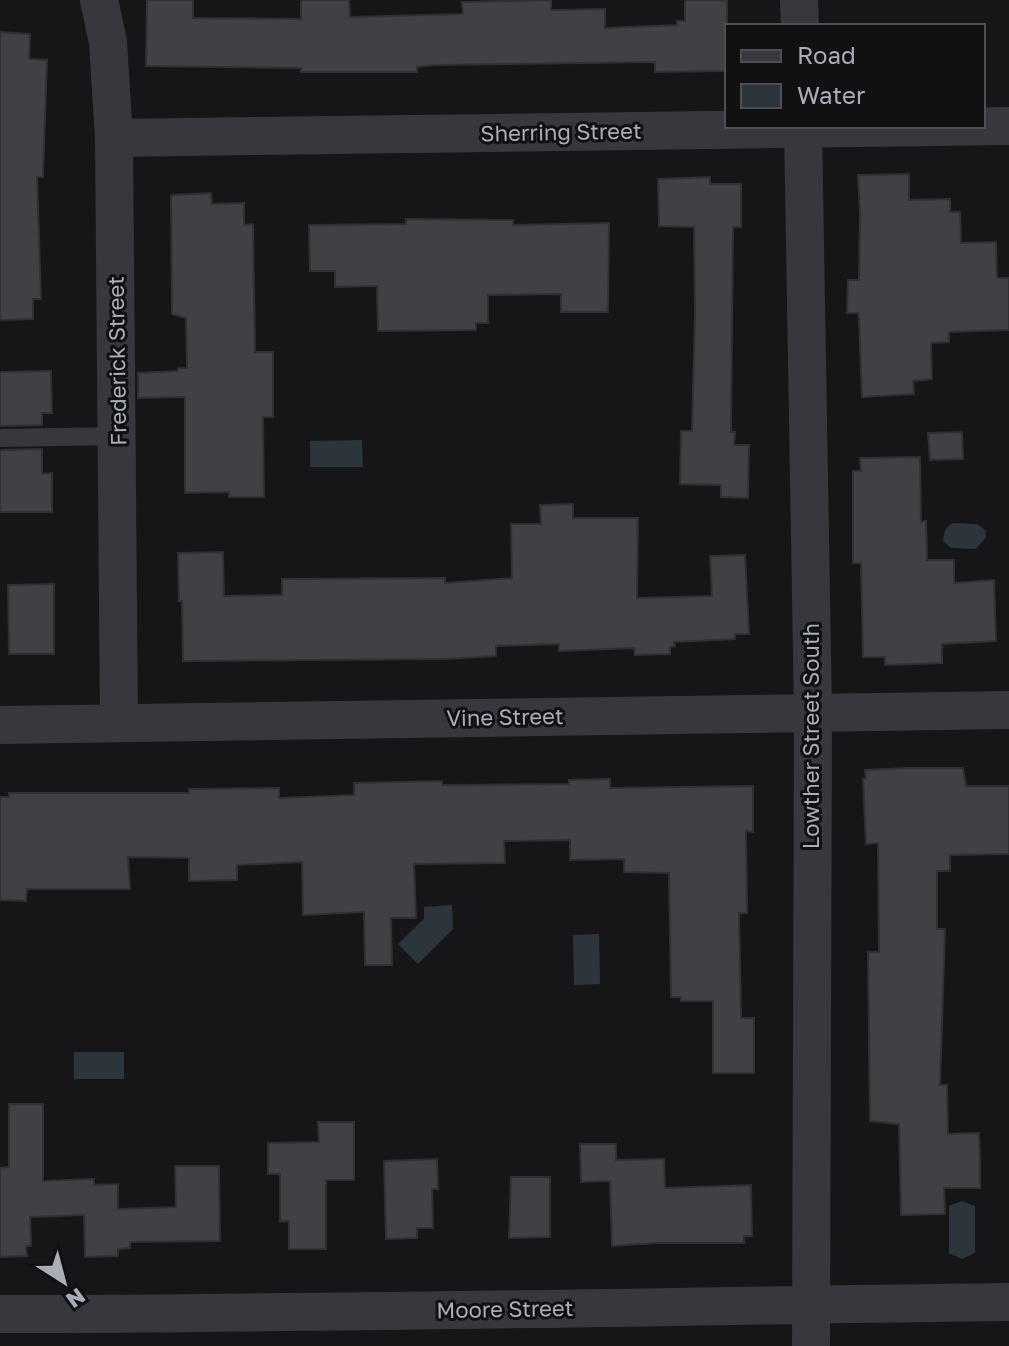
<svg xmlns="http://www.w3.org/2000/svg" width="1009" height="1346" font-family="'Golos Text',sans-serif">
<rect width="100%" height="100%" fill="#161618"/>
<path fill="#2c353c" d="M 362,440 L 363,467 L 310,467 L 310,441 Z
M 952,523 L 977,524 L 985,530 L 986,537 L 976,549 L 951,548 L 943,541 L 945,530 Z
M 452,905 L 453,929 L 418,964 L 398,944 L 424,919 L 424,907 Z
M 599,934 L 600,984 L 574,985 L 573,935 Z
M 74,1052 L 124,1052 L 124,1079 L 74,1079 Z
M 962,1201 L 975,1206 L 975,1253 L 962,1259 L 949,1253 L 949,1206 Z"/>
<path fill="#404145" stroke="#303034" stroke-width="2" d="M 147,0 L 193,0 L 193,18 L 301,19 L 301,0 L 349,0 L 350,17 L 463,14 L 462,2 L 551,0 L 551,10 L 605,9 L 605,28 L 677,25 L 677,21 L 685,21 L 685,0 L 727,0 L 727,71 L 655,72 L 655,62 L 434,65 L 417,67 L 417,72 L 301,72 L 301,68 L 146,66 Z
M 0,32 L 30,34 L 29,59 L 47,60 L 43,177 L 37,177 L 41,299 L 33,299 L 33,319 L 0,320 Z
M 909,174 L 909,200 L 950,199 L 950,212 L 960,212 L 961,243 L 996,242 L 997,278 L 1009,278 L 1009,330 L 949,332 L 949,342 L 931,343 L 932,379 L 913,381 L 914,394 L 862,397 L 859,318 L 858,313 L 847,313 L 848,280 L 859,280 L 860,214 L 858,175 Z
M 710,177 L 710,184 L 741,184 L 741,227 L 733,227 L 731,432 L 735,432 L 734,445 L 749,445 L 748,498 L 721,497 L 721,485 L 680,484 L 681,431 L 692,431 L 695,313 L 694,227 L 659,226 L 658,179 Z
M 211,193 L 212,204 L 244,203 L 244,225 L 253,224 L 255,352 L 273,352 L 273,417 L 263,417 L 264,497 L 229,497 L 229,492 L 185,493 L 185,397 L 138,398 L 138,373 L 178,371 L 178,368 L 187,368 L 186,318 L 172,314 L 171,195 Z
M 406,219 L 513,220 L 513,225 L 609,223 L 608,312 L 561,312 L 561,294 L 488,295 L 488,323 L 476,323 L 476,330 L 378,331 L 377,286 L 335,287 L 335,271 L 310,271 L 309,225 L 406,224 Z
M 51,371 L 52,413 L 42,413 L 42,425 L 0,426 L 0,372 Z
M 962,432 L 963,459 L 930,460 L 928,433 Z
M 42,449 L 42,474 L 52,473 L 52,512 L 0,512 L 0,450 Z
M 920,457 L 921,522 L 926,521 L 927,560 L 954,560 L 954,583 L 994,580 L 996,641 L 942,644 L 942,663 L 885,665 L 885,657 L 863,657 L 861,563 L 853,563 L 853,471 L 861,471 L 860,458 Z
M 573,504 L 573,518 L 638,518 L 637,598 L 712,596 L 710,556 L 745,555 L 749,634 L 735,634 L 735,639 L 674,642 L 675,646 L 670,647 L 670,654 L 635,655 L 634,648 L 559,651 L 559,644 L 496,646 L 496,656 L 446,659 L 183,661 L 182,601 L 179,601 L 178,553 L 223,552 L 224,596 L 282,595 L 282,579 L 445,578 L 445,583 L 512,578 L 511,524 L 541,524 L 540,505 Z
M 54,584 L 54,654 L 9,654 L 8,585 Z
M 908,768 L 963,768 L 966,786 L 1009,786 L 1009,854 L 950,855 L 950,871 L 937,871 L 937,929 L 945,929 L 940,1085 L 947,1085 L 948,1134 L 979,1133 L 980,1162 L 980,1188 L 944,1188 L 945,1214 L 901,1215 L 899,1124 L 870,1121 L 868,952 L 879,952 L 878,843 L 866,844 L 863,779 L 866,779 L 865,770 Z
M 610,779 L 610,788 L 753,786 L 753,832 L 746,831 L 747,913 L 739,913 L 741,1018 L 754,1018 L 754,1073 L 713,1073 L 713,1001 L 681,1001 L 681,997 L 671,997 L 669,873 L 624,872 L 624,859 L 570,860 L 570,840 L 504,841 L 505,863 L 414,864 L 416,918 L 391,918 L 392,965 L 365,965 L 364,912 L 303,915 L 302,862 L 237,865 L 237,880 L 189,881 L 189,858 L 128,857 L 130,889 L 27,889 L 26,901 L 0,900 L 0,797 L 9,797 L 9,793 L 189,793 L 189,789 L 279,788 L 279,798 L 354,795 L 354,783 L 442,781 L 442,785 L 569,784 L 569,780 Z
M 9,1104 L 43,1104 L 43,1181 L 94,1179 L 94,1185 L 118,1184 L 118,1209 L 176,1207 L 175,1166 L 219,1166 L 220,1241 L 130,1242 L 130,1248 L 118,1249 L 118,1256 L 85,1257 L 84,1215 L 30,1217 L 31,1246 L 26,1246 L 27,1256 L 0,1257 L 0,1168 L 9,1167 Z
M 318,1122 L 354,1122 L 354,1180 L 326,1180 L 326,1249 L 289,1249 L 289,1221 L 280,1222 L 280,1174 L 268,1174 L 268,1143 L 319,1142 Z
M 580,1144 L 616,1144 L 616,1160 L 664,1159 L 665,1188 L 751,1185 L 752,1236 L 744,1236 L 744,1243 L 657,1243 L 612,1246 L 610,1181 L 581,1182 Z
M 437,1159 L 438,1189 L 432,1189 L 433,1228 L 417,1228 L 417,1238 L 386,1239 L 384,1161 Z
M 511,1177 L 550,1177 L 550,1237 L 509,1238 Z"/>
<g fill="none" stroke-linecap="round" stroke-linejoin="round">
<path stroke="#37383d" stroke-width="18" d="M 0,438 L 118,436"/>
<path stroke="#37383d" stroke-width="38" d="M 99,0 L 108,42 L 114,138 L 119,723
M 799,0 L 800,26
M 803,126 L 813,713 L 811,1346
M 114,138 L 1009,126
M 0,725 L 1009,710
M 0,1314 C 336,1314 673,1306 1009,1302"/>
</g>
<g text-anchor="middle" stroke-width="6" stroke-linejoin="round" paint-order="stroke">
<g font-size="22" fill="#a8adb8" stroke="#111113">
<text transform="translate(561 132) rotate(-1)" y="8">Sherring Street</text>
<text transform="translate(117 361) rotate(-91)" y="8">Frederick Street</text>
<text transform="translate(505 717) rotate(-1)" y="8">Vine Street</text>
<text transform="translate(811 736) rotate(-90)" y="8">Lowther Street South</text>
<text transform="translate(505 1309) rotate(-1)" y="8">Moore Street</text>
</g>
</g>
<rect x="725" y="24" width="260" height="104" fill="#111113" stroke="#4d4f55" stroke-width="2"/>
<rect x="741" y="50" width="40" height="12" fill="#37383d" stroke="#4d4f55" stroke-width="2"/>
<text x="797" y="64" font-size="24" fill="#a8adb8">Road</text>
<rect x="741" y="84" width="40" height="24" fill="#2c353c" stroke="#4d4f55" stroke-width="2"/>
<text x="797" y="104" font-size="24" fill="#a8adb8">Water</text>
<g transform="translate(64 1282) rotate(144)" stroke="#111113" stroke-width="6" paint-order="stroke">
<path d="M0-6L14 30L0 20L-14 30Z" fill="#a8adb8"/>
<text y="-12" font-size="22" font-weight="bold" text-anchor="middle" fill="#a8adb8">N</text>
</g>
</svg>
